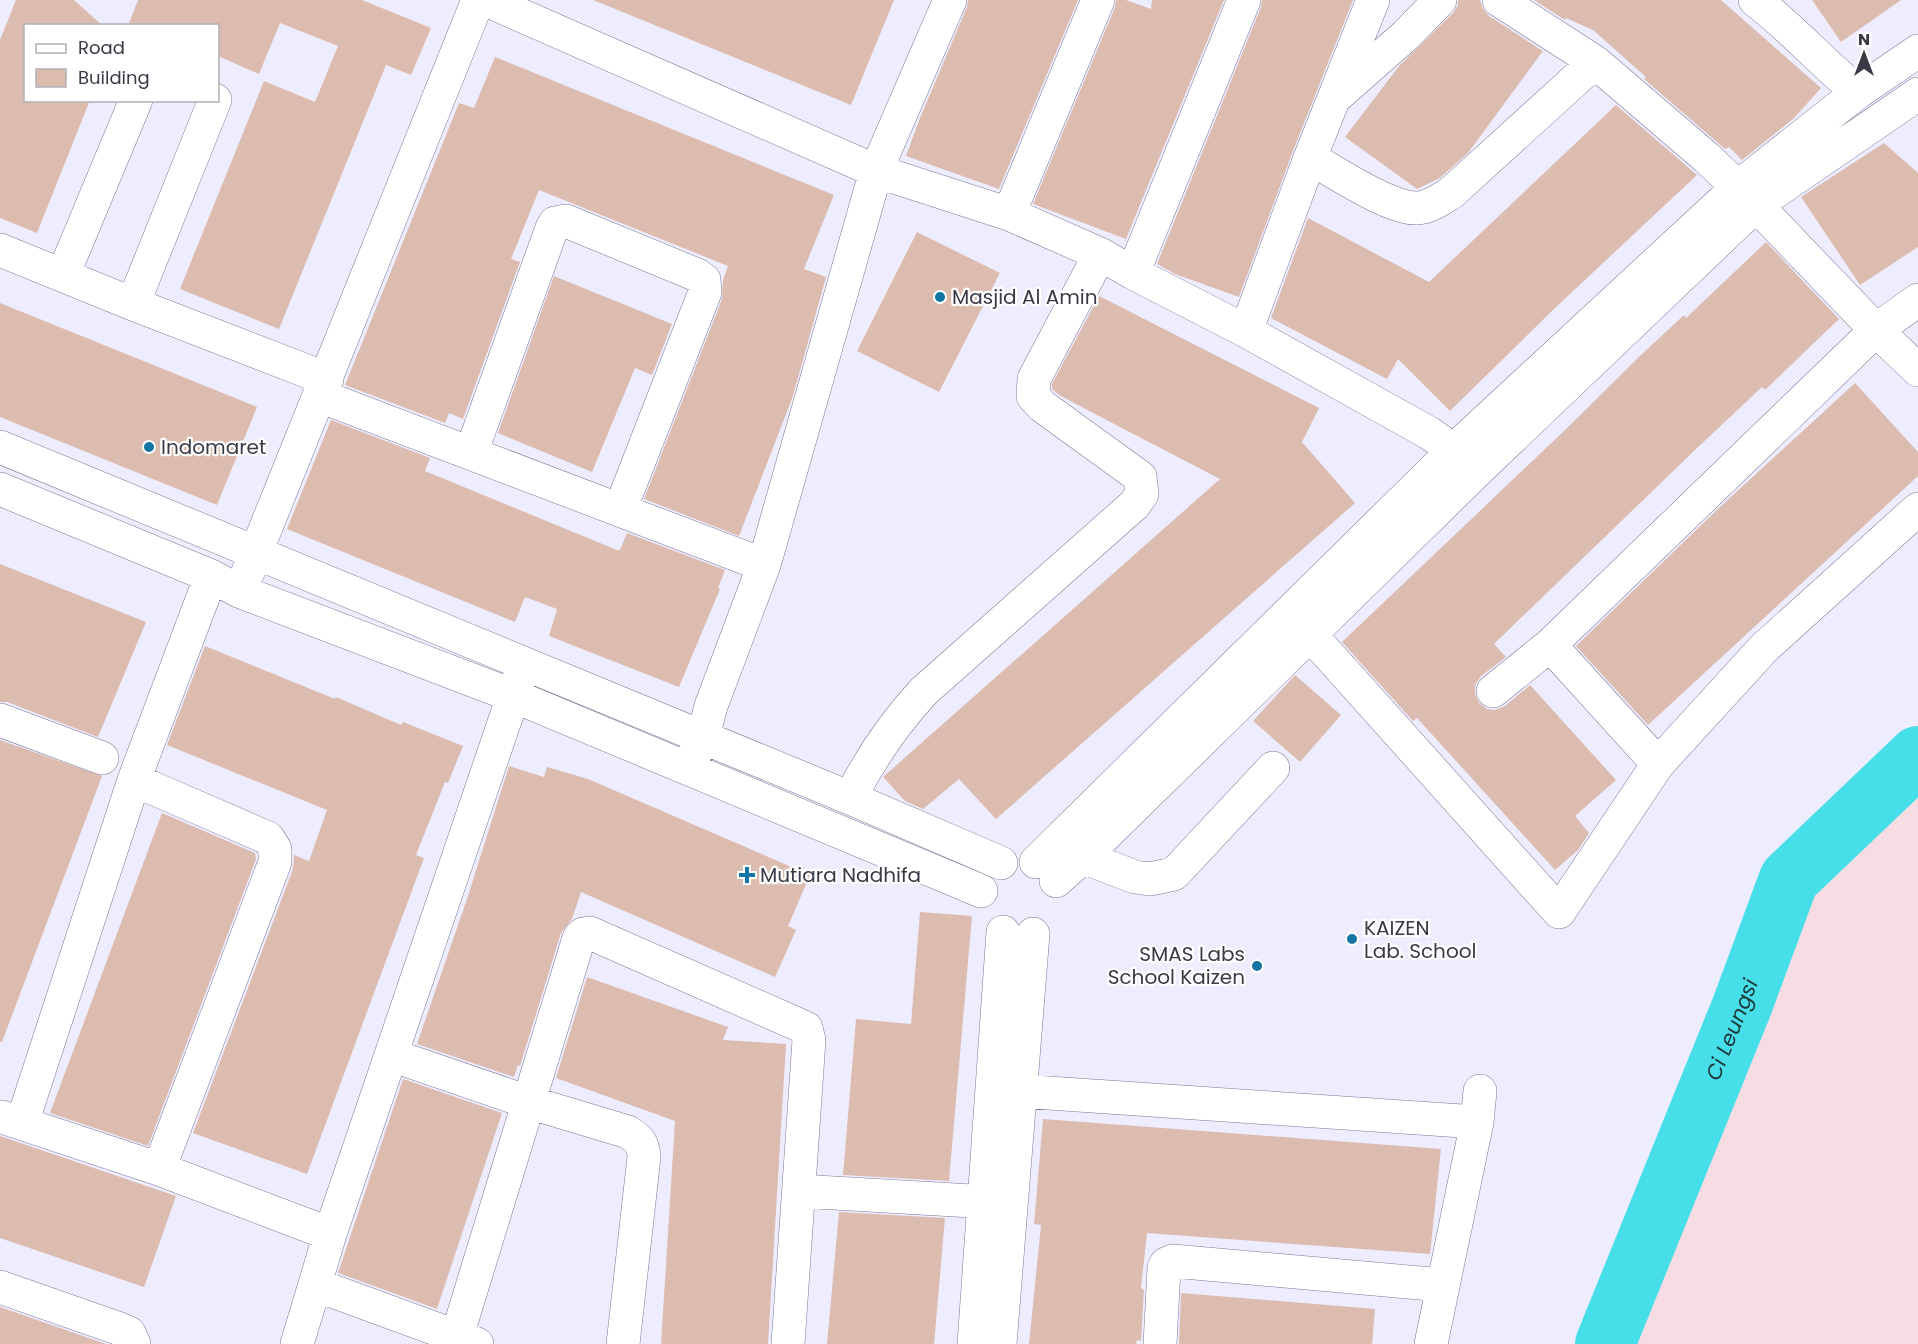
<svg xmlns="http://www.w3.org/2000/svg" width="1918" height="1344" font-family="Poppins,sans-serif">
<rect width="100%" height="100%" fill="#eeecff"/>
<path fill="#f7dde3" d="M 1918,756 L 1918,1344 L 1605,1344 L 1742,1006 L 1789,879 Z"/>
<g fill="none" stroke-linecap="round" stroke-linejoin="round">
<path stroke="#46dee9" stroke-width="60" id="s1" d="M 1605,1344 L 1742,1006 L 1789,879 L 1918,756"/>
</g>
<path fill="#dcbcaf" d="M 16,0 L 74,0 L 103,26 L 26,26 L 26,100 L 90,100 L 37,233 L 0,218 L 0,40 Z
M 138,0 L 362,0 L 431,28 L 411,75 L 386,65 L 279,329 L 180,289 L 264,81 L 315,102 L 338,46 L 280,23 L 259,74 L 218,56 L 218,26 L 128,26 Z
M 593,0 L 894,0 L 851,105 Z
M 968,0 L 1078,0 L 999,189 L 906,156 L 920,118 L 967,7 Z
M 1116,0 L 1126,0 L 1151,9 L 1152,0 L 1224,0 L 1126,239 L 1033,204 L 1115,7 Z
M 1262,0 L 1353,0 L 1293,151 L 1239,297 L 1175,274 L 1157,264 L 1261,7 Z
M 1458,0 L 1480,0 L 1483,9 L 1489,16 L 1543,51 L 1468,153 L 1440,178 L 1417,189 L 1345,137 L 1399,66 L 1453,13 L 1458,5 Z
M 1534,0 L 1721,0 L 1821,88 L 1793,119 L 1742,160 L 1729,147 L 1725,149 L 1644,79 L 1646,77 L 1593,30 L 1566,18 L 1565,20 Z
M 1812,0 L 1901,0 L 1841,42 Z
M 495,57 L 834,195 L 804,269 L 826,277 L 793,396 L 739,536 L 644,499 L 722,299 L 723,280 L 728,266 L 539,190 L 511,259 L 520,262 L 463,419 L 449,413 L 445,423 L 345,385 L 459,103 L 474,108 Z
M 1616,105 L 1697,175 L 1555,308 L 1450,411 L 1398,359 L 1387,379 L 1271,318 L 1308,218 L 1429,282 Z
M 1884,143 L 1918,173 L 1918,247 L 1860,285 L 1801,197 Z
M 917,232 L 1000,273 L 939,392 L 857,351 Z
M 1766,242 L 1839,319 L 1765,390 L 1762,387 L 1695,450 L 1494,644 L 1506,657 L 1481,676 L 1475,685 L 1475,694 L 1479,703 L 1487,709 L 1495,710 L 1505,706 L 1530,685 L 1616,780 L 1575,816 L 1589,833 L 1578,850 L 1555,870 L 1417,718 L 1413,721 L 1342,642 L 1564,431 L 1642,354 L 1684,315 L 1686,318 Z
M 554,276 L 672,324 L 652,375 L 635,368 L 592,472 L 498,433 Z
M 1099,296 L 1319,408 L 1302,442 L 1355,503 L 996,819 L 959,779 L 923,809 L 905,801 L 883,777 L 1220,479 L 1093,413 L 1059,395 L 1052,389 L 1052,384 Z
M 0,303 L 257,407 L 217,505 L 0,417 Z
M 1855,383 L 1918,452 L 1918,476 L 1648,725 L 1576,646 L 1721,506 Z
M 331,420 L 430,458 L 425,471 L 617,550 L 620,550 L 627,533 L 725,570 L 718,588 L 720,589 L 679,687 L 549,636 L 557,609 L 525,597 L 515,622 L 287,529 Z
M 0,564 L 146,622 L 98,737 L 7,702 L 0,702 Z
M 205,646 L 335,699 L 336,697 L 401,725 L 403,722 L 463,746 L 448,783 L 445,782 L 416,855 L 424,858 L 307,1174 L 193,1133 L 293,869 L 294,855 L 309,861 L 327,810 L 167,745 Z
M 1295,675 L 1341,715 L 1300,762 L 1253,721 Z
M 0,740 L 102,776 L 2,1042 L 0,1042 Z
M 509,766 L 544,777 L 547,767 L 588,779 L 810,875 L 788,926 L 796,930 L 775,977 L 581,892 L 572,919 L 561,933 L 520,1066 L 518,1065 L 514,1077 L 417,1044 L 467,899 Z
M 162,813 L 255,853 L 256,859 L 148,1146 L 50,1113 Z
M 920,912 L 972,916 L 949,1181 L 843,1175 L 856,1019 L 911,1024 Z
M 587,977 L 728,1027 L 723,1040 L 786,1044 L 768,1344 L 661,1344 L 675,1121 L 556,1078 Z
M 403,1079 L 502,1113 L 437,1309 L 338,1273 Z
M 1043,1119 L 1441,1149 L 1430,1254 L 1147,1233 L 1141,1288 L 1144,1290 L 1141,1341 L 1137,1340 L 1136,1344 L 1029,1344 L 1041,1225 L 1034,1224 Z
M 0,1136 L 176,1196 L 144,1287 L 0,1238 Z
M 839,1212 L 945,1218 L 934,1344 L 827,1344 Z
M 1181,1293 L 1375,1309 L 1372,1344 L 1179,1344 Z
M 0,1307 L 106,1344 L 0,1344 Z"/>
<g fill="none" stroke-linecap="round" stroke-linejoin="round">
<defs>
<path id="minor" d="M 486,0 L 876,171 L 1009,214 L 1100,254 L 1133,273 L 1246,331 L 1429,433 L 1470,462
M 1499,0 L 1595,62 L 1707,158 L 1756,205 L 1876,330 L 1918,370
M 1755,0 C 1792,28 1822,63 1858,92
M 1338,95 L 1406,35 L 1440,0
M 1310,158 C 1335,172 1390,209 1417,208 C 1429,208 1441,199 1451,193 L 1595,62
M 1009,214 L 1098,0
M 0,250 L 133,304 L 327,379
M 1133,273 L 1244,0
M 63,275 L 136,100
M 133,304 L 215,100
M 1246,331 L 1310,158 L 1373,0
M 320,396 L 764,565
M 0,447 L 850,798 L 1001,863
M 471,453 L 552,228 L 555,223 L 566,221 L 697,275 L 704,280 L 705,292 L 620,510
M 0,489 L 211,576 L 239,591 L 514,696 L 981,891
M 248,572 L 478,0
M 1309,633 L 1559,912 L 1658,764 L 1764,648 L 1918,509
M 1550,645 L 1658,764
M 1493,691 L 1550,645 L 1876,330 L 1918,300
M 0,720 L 102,758
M 694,756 L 703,737 L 711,706 L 764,565 L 876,171 L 950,0
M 134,780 L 268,838 L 275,849 L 275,862 L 159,1169
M 850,798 C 870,759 894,723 924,691 L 1134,505 L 1142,494 L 1140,477 L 1042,406 L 1033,396 L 1034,379 L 1100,254
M 1083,857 L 1135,877 L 1150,879 L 1174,874 L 1273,768
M 1036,862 L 1455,449 L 1738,187 L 1858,92 L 1918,51
M 1056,881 L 1083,857 L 1479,469 L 1756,205 L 1918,94
M 391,1055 L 528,1102 L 628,1132 C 639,1139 643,1143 644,1157 L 623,1344
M 1019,1091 L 1477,1122
M 2,1117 L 159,1169 L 330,1234
M 22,1123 L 134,780 L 211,576
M 799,1191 L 1007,1203
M 316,1285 L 477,1344
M 0,1287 L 120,1329 L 129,1333 L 134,1344
M 457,1336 L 579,938 L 583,934 L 590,933 L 806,1028 L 809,1040 L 788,1344
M 297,1344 L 330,1234 L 520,676
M 974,1344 L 1003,932
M 1000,1344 L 1033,934
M 1160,1344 L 1164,1268 L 1166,1264 L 1173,1261 L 1442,1285
M 1431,1344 L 1477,1122 L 1480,1091"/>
</defs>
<use href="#minor" stroke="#7c7893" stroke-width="34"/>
<use href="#minor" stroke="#fff" stroke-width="33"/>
</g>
<g fill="#1375a2" stroke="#fff" stroke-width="2">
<circle cx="940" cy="297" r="6"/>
<circle cx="149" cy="447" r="6"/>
<path d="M744 866h6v6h6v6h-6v6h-6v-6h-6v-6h6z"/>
<circle cx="1352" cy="939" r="6"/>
<circle cx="1257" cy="966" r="6"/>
</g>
<g text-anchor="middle" stroke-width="4.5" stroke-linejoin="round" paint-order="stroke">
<g font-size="20" fill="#3b3945" stroke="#fff" text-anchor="start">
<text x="952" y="304">Masjid Al Amin</text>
<text x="161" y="454">Indomaret</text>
<text x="760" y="882">Mutiara Nadhifa</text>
<text x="1364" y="935">KAIZEN<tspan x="1364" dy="23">Lab. School</tspan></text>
<text x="1245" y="961" text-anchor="end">SMAS Labs<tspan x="1245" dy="23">School Kaizen</tspan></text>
</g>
<g font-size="21" font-style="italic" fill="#20393b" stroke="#fff">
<text dy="7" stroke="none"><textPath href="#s1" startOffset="339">Ci Leungsi</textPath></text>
</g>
</g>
<rect x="24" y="24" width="195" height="78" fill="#ffffff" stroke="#b1b0b5" stroke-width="1.5"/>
<rect x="36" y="44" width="30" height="9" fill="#ffffff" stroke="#b1b0b5" stroke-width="1.5"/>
<text x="78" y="54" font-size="18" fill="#3b3945">Road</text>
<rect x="36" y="69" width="30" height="18" fill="#dcbcaf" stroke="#b1b0b5" stroke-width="1.5"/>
<text x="78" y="84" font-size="18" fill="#3b3945">Building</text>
<g transform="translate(1864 54)" stroke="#ffffff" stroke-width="4.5" paint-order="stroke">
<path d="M0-4.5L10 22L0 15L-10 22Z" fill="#3b3945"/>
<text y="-9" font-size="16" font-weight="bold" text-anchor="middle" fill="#3b3945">N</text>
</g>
</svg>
